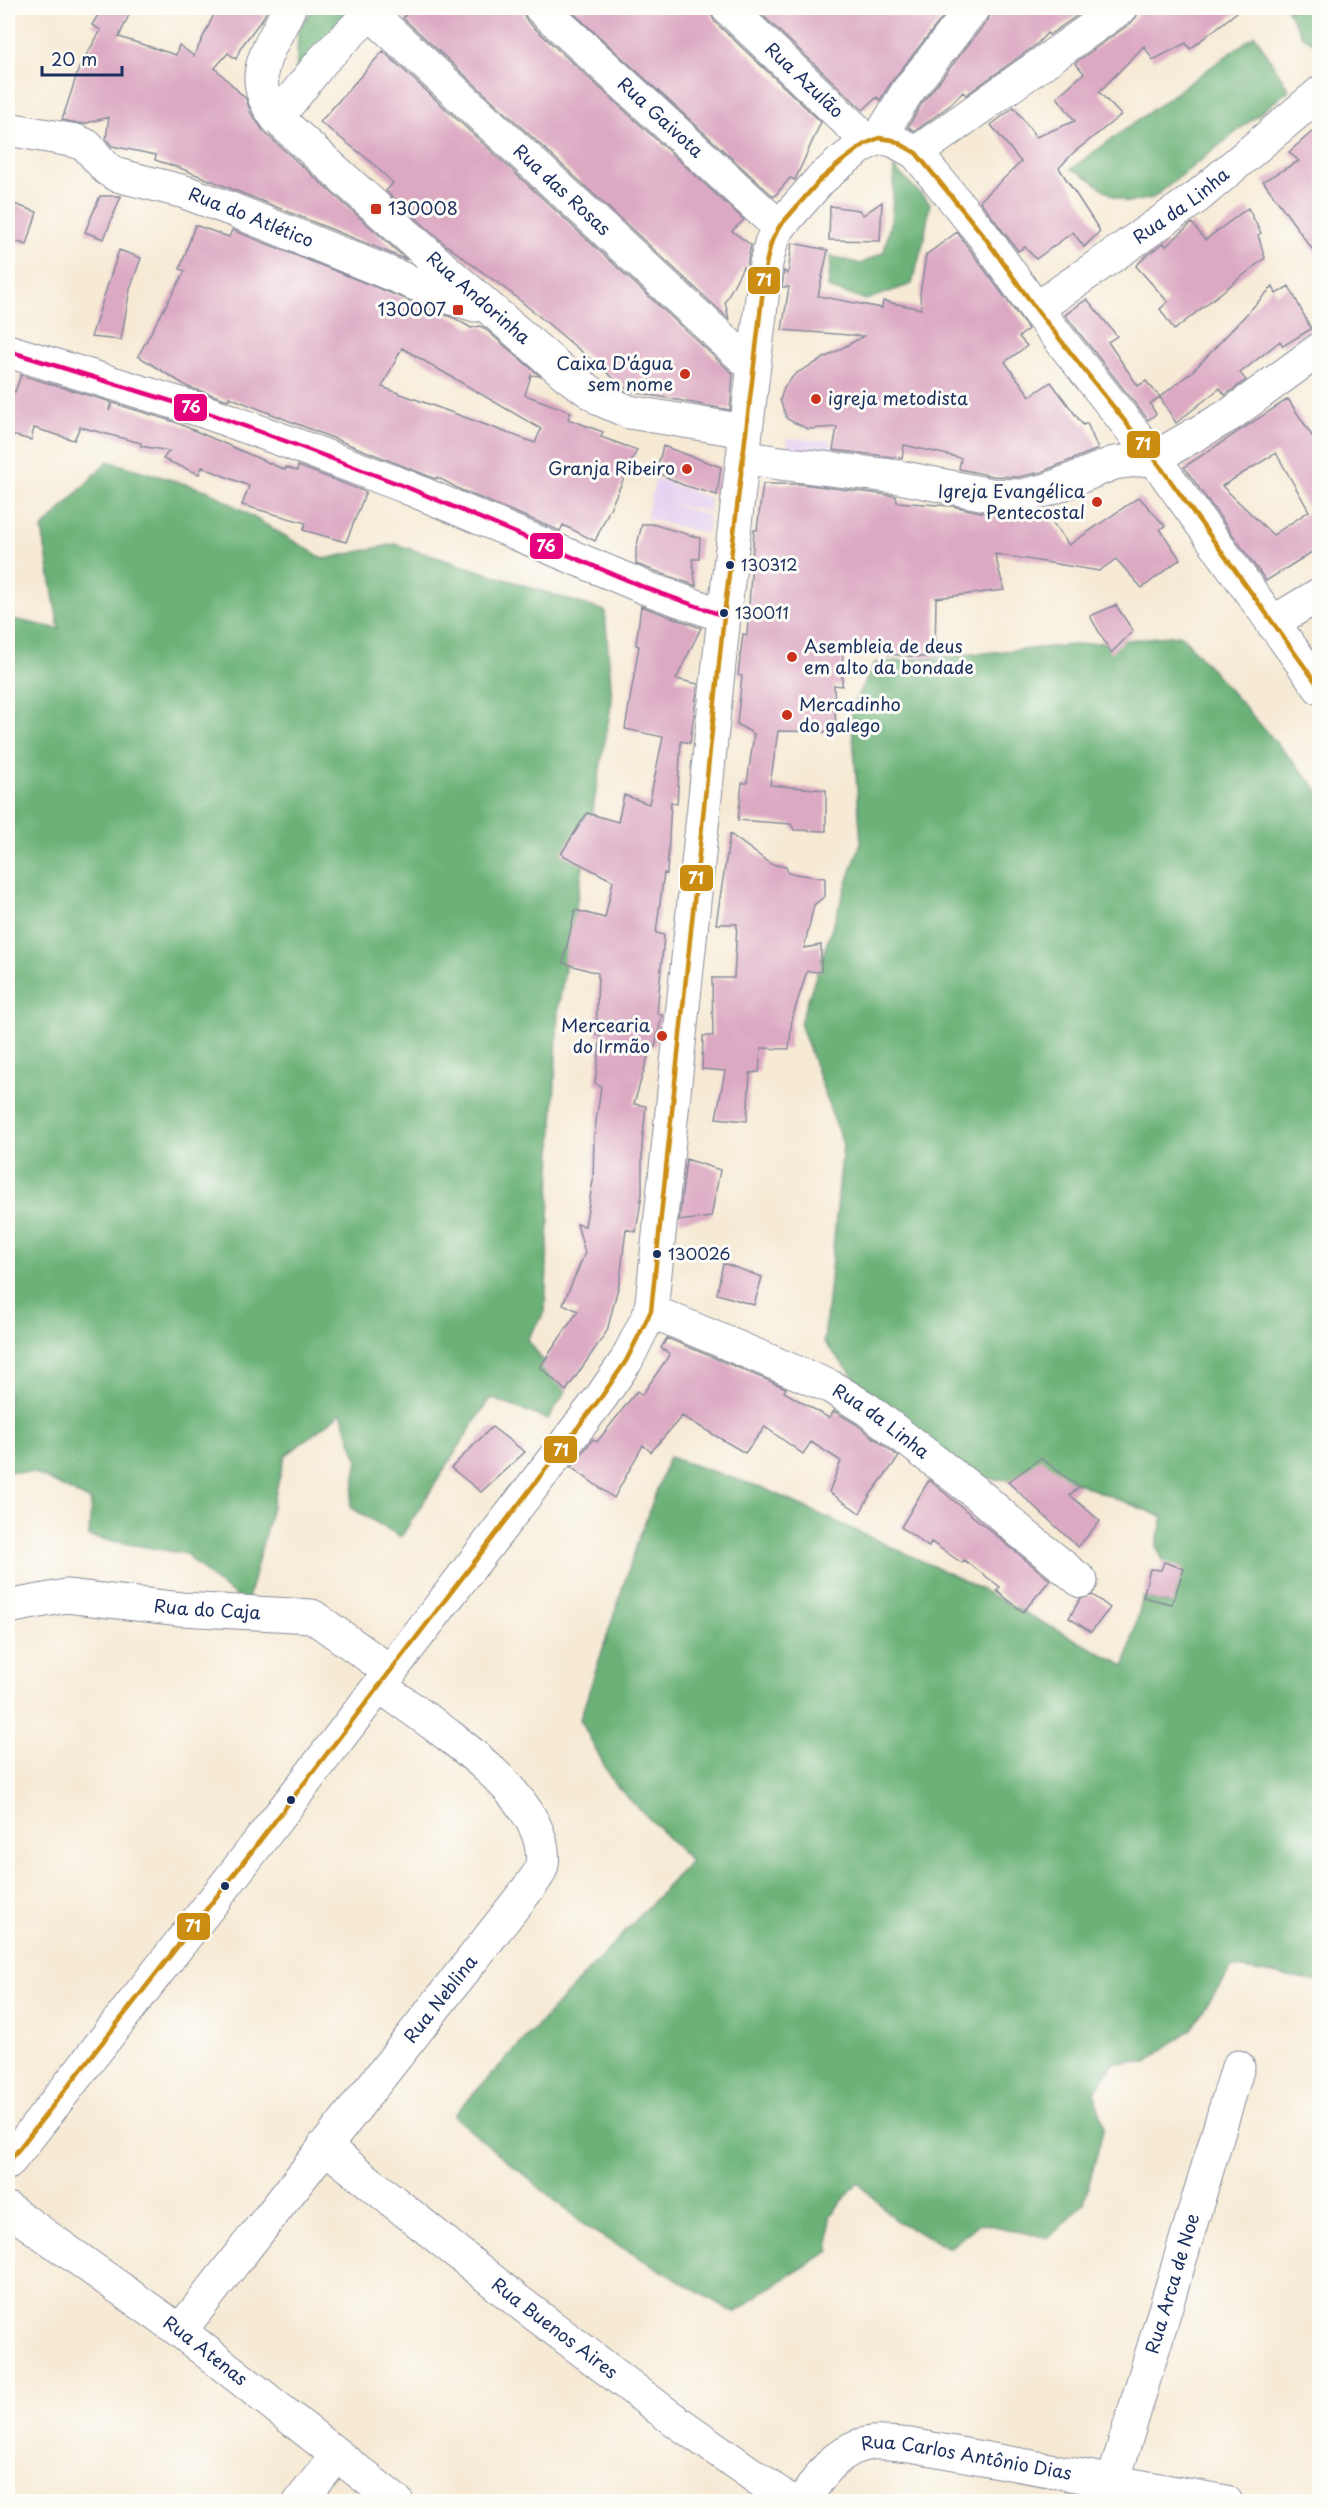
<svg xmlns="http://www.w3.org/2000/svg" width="1327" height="2509" font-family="'Playpen Sans',sans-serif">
<rect width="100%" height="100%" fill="#fdfcf7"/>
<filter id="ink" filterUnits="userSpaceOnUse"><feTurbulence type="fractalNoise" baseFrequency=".0167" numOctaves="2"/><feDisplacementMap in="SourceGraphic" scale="12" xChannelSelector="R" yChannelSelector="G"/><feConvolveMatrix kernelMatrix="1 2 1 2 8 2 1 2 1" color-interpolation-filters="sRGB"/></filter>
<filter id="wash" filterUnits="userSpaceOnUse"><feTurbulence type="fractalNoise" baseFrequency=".008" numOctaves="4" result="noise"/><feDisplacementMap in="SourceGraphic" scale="24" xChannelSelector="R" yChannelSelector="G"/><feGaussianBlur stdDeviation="1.35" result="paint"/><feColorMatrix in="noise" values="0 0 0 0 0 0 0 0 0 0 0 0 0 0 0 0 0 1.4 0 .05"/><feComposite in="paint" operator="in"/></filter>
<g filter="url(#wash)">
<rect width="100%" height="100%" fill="#f6ead5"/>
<path fill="#e5d3f1" d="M 787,438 L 832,441 L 829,458 L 788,455 Z
M 656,478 L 710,498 L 709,512 L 665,502 L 709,516 L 707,534 L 646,518 Z"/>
<path fill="#6cb278" stroke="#44706b" stroke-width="1.5" d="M 313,8 L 357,8 L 296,78 L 298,31 Z
M 1286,8 L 1319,8 L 1319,46 L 1302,36 Z
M 1255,35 L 1289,90 L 1153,198 C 1146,199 1137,202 1129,202 C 1108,199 1092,175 1071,169 Z
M 894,168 L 930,203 L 924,240 L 912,284 L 866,300 L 828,288 L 831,256 L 861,264 L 884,252 L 892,215 Z
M 108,461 L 209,491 L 324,559 L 395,544 L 605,611 L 612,700 L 558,1009 L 545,1312 L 527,1339 L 566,1391 L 548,1419 L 490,1398 L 401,1537 L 350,1507 L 358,1460 L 341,1413 L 285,1456 L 247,1603 L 217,1583 L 186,1554 L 89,1537 L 91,1501 L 35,1473 L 8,1471 L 8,618 L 59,629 L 42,529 Z
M 1181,635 L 1319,791 L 1319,1982 L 1232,1967 L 1192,2028 L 1147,2062 L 1114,2063 L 1094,2092 L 1104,2127 L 1084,2203 L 1049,2238 L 980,2223 L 949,2248 L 895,2220 L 858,2182 L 830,2216 L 830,2251 L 766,2290 L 735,2313 L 588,2228 L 453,2116 L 691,1861 L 613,1782 L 580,1719 L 637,1544 L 669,1457 L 763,1488 L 961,1579 L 1125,1666 L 1143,1597 L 1171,1604 L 1164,1562 L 1156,1547 L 1163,1517 L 1072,1481 L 942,1478 L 824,1342 L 843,1145 L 800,1023 L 861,842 L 851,709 L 875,663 Z"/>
<g id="blocks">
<path fill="#dca9c2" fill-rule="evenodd" d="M 102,8 L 132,8 L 119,37 L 176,55 L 179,45 L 194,56 L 217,8 L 268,8 L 263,18 L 241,47 L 236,59 L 228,53 L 215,68 L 246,99 L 251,113 L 264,132 L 407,260 L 180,168 L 155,160 L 156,155 L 112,146 L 106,139 L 109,117 L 83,124 L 62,120 L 79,68 L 101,30 L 92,25 Z
M 412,8 L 523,8 L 523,14 L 528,22 L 744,220 L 732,231 L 751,245 L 746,270 L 743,267 L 725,302 L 729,319 L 403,18 Z
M 568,8 L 704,8 L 710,12 L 715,22 L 821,122 L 795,180 L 790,178 L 774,197 Z
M 755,8 L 950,8 L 892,81 L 880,100 L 877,97 L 863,110 Z
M 991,8 L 1088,8 L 1049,35 L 1047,33 L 1037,44 L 966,95 L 963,92 L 949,106 L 915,131 L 908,127 L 922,103 L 988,20 Z
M 1139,8 L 1242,8 L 1190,49 L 1186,43 L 1153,60 L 1144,46 L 1099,92 L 1121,115 L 1073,153 L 1059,168 L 1100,231 L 1084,247 L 1073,232 L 1036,259 L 1025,247 L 1018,251 L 980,201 L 1021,162 L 991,125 L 1014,107 L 1036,137 L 1075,121 L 1057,97 L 1084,73 L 1075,63 L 1131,23 L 1137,16 Z
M 383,51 L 733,374 L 730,410 L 629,391 L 511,293 L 446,245 L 386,191 L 393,183 L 369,160 L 320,122 Z
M 1320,125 L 1320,260 L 1263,181 L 1299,161 L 1289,152 Z
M 100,196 L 121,196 L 104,239 L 85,232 Z
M 8,202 L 37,212 L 27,245 L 8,239 Z
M 882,202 L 880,241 L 829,240 L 830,206 L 859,210 L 863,215 Z
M 1248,208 L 1261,233 L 1258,235 L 1265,258 L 1174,330 L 1160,309 L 1168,302 L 1136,266 L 1147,255 L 1164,243 L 1166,246 L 1192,223 L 1205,240 Z
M 195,225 L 229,237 L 232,230 L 456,319 L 471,328 L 480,326 L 484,328 L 540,376 L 531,375 L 525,395 L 571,412 L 568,419 L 603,432 L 601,437 L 637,450 L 595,541 L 563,525 L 560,531 L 461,490 L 437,477 L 436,479 L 229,397 L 228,400 L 188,387 L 138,356 L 185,271 L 180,269 ZM 402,348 L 541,429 L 535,443 L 382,387 Z
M 957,232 L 1028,329 L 1019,337 L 1027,346 L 1005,362 L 1030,396 L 1051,382 L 1083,425 L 1087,423 L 1098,449 L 1041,472 L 1019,477 L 993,476 L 959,469 L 961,458 L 904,445 L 902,458 L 833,450 L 837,427 L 808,429 L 787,419 L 780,400 L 784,387 L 795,374 L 864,336 L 782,330 L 789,287 L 782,287 L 784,271 L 788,274 L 792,243 L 828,250 L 818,296 L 882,308 L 883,301 L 921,309 L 920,294 L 926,255 Z
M 119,250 L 141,258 L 130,289 L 121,340 L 91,337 Z
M 1273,286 L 1276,294 L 1289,286 L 1311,329 L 1283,346 L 1280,341 L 1240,373 L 1246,380 L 1225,395 L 1220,388 L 1176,423 L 1160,397 L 1193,371 Z
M 1087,299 L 1117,336 L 1108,342 L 1138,386 L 1146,381 L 1160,397 L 1150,404 L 1156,414 L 1148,420 L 1065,315 Z
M 21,375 L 111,402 L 109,411 L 113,403 L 175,422 L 285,470 L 286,467 L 297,471 L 298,466 L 366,492 L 346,542 L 303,530 L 306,523 L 242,505 L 249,486 L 202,467 L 199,474 L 163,459 L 169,451 L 141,446 L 141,443 L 80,427 L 74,440 L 34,428 L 31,440 L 8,434 L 8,389 L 15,392 Z
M 1288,399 L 1320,448 L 1320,547 L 1266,581 L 1184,467 ZM 1276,453 L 1309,511 L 1273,535 L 1222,486 Z
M 663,446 L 721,467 L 717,495 L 683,485 L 656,472 Z
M 763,484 L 801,484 L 896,496 L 897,502 L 952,506 L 990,514 L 1047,515 L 1069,545 L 1139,497 L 1165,526 L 1160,529 L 1180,559 L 1142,588 L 1116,559 L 1099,571 L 995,554 L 1004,590 L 936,598 L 935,658 L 887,654 L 887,647 L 843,647 L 842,686 L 834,685 L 836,732 L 778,731 L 770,785 L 826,790 L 826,831 L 794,830 L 791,824 L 738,820 L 742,783 L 747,783 L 754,734 L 737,724 L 742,676 L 738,675 L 743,634 L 747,635 L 754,530 L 757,530 Z
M 642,524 L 652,524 L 700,538 L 699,559 L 692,559 L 696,586 L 636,564 L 636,549 Z
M 1116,605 L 1133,631 L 1111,653 L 1090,616 Z
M 641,606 L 701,628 L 676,679 L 698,684 L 690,743 L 681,741 L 677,804 L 671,802 L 667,874 L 664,873 L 656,933 L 664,935 L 657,1014 L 662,1015 L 655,1047 L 651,1046 L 634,1104 L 646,1106 L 642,1145 L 642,1194 L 636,1232 L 626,1229 L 620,1280 L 607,1331 L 566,1391 L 540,1367 L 578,1311 L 563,1304 L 585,1253 L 577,1224 L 585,1226 L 593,1181 L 594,1136 L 601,1087 L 595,1083 L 601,1036 L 596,1035 L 598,973 L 563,963 L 575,910 L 605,918 L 613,881 L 561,854 L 587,813 L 618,822 L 624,795 L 649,804 L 663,737 L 625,729 L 639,646 L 636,645 Z
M 730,834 L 771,864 L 786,867 L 788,873 L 825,878 L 825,896 L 814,905 L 804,948 L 821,945 L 821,972 L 807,971 L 792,1019 L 789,1049 L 761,1048 L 759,1072 L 750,1073 L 747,1121 L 716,1118 L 725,1071 L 702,1069 L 703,1036 L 713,1036 L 712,978 L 734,978 L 737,924 L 716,924 Z
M 686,1159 L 720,1170 L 711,1217 L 679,1221 Z
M 723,1263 L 762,1277 L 754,1305 L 717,1294 Z
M 667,1338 L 786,1388 L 784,1392 L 829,1418 L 834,1411 L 856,1424 L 899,1457 L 870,1495 L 860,1513 L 829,1492 L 841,1461 L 811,1442 L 803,1454 L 765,1427 L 745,1453 L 682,1416 L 651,1452 L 643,1445 L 614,1498 L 571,1467 L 593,1439 L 597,1442 L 637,1391 L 642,1395 L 670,1354 L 661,1348 Z
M 492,1427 L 525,1452 L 481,1492 L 451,1468 Z
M 1041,1458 L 1079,1487 L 1070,1495 L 1100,1521 L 1078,1547 L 1008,1482 Z
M 929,1480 L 1050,1580 L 1023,1612 L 997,1591 L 1000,1587 L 964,1560 L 962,1563 L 931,1542 L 929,1547 L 901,1527 Z
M 1164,1562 L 1184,1569 L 1172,1604 L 1143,1597 L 1150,1569 L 1161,1570 Z
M 1093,1595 L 1110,1608 L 1091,1632 L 1069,1618 L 1080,1599 Z"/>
</g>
</g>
<g filter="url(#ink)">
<use href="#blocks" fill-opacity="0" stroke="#888c9a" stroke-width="1.5"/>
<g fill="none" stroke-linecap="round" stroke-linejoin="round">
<defs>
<g id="minor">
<path id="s1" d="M 289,8 C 271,49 243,76 277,118 L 450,274 L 568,376 L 602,400 L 629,412 L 745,431"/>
<path id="s2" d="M 541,8 L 779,227"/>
<path id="s3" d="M 728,8 L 855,129 L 865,144"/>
<path id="s4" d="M 370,13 L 753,367"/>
<path d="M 277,118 L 323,60 L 375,8"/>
<path id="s5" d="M 8,129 L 76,141 L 87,146 L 107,169 L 117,175 L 185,192 L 233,210 L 445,296 L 475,305"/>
<path d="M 879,138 L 907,92 L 973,8"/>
<path d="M 916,153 L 1120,8"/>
<path id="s6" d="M 1036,309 L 1197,197 L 1320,93"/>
<path d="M 8,351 L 203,411 L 288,442 L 404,486 L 646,588 L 724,616"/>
<path d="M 743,457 L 780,463 L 899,477 L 991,495 L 1021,496 L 1047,490 L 1114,463 L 1154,458 L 1231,414 L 1320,349"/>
<path d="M 1272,623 L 1320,594"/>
<path id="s7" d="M 651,1311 L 831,1387 L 867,1409 L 980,1496 L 1022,1533 L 1081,1581"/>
<path id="s8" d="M 8,1607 L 66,1596 L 181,1609 L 312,1616 L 391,1672"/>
<path id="s9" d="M 324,2146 L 519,2302 L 665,2413 L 791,2502"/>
<path d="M 8,2163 L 242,1864 L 602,1396 L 626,1361 L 651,1311 L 724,616 L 766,264 L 771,243 L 779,227 L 820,180 L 841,162 L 865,144 L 879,138 L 893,140 L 916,153 L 983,235 L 1036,309 L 1154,458 L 1320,688"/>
<path id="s10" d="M 8,2209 L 180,2331 L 397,2502"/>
<path id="s11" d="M 180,2331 L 523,1895 C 529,1887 541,1874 542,1864 C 551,1796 428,1722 380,1686"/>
<path d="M 300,2502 L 337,2455"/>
<path id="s12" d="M 803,2502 C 819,2476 839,2446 872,2443 C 884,2442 898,2444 910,2445 L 1226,2502"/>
<path id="s13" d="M 1107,2502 L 1238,2067"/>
</g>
</defs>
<use href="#minor" stroke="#888c9a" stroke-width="35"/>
<use href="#minor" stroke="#fff" stroke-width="33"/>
<defs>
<path id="bus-1" d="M 8,2163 L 242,1864 L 602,1396 L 626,1361 L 651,1311 L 724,616 L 766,264 L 771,243 L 779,227 L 820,180 L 841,162 L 865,144 L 879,138 L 893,140 L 916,153 L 983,235 L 1036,309 L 1154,458 L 1320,688"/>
<path id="bus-2" d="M 8,351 L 203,411 L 288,442 L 404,486 L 646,588 L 724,616"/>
</defs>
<use href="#bus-1" stroke="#fdfcf7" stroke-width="9"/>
<use href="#bus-2" stroke="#fdfcf7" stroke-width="9"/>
<use href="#bus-1" stroke="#cb8e13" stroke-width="4.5"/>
<use href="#bus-2" stroke="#e5007d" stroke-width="4.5"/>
</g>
</g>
<g fill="#c8321e" stroke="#fdfcf7" stroke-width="2">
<rect x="370" y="203" width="12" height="12" rx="3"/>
<rect x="452" y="304" width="12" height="12" rx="3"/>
<circle cx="685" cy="374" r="6"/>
<circle cx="816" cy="399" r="6"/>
<circle cx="687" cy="469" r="6"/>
<circle cx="1097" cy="502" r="6"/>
<circle cx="792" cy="657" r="6"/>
<circle cx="787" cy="715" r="6"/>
<circle cx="662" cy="1036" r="6"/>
</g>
<g fill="#1b2f5e" stroke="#fdfcf7" stroke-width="2">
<circle cx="730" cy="565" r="5"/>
<circle cx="724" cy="613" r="5"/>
<circle cx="657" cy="1254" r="5"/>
<circle cx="291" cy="1800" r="5"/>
<circle cx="225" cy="1886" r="5"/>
</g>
<g text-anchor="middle" stroke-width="6" stroke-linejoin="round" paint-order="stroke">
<g font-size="16" fill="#1b2f5e" stroke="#fdfcf7" text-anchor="start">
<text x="741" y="571">130312</text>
<text x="735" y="619">130011</text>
<text x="668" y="1260">130026</text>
</g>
<g font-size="18" fill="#1b2f5e" stroke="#fdfcf7">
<text dy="6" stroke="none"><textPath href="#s3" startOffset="105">Rua Azulão</textPath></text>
<text dy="6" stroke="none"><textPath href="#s2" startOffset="162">Rua Gaivota</textPath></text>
<text dy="6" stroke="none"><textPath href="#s4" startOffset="261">Rua das Rosas</textPath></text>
<text dy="6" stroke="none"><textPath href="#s6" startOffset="178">Rua da Linha</textPath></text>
<text dy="6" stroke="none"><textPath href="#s5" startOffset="264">Rua do Atlético</textPath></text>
<text dy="6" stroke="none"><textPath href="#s1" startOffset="390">Rua Andorinha</textPath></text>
<text dy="6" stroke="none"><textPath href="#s7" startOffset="256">Rua da Linha</textPath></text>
<text dy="6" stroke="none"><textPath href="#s8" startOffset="201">Rua do Caja</textPath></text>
<text dy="6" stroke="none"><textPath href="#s11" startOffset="422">Rua Neblina</textPath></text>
<text dy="6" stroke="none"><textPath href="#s13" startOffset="228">Rua Arca de Noe</textPath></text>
<text dy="6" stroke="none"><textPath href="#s9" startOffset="294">Rua Buenos Aires</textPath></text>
<text dy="6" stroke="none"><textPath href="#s10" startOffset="243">Rua Atenas</textPath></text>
<text dy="6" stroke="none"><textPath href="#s12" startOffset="190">Rua Carlos Antônio Dias</textPath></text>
</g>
<g font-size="18" fill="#1b2f5e" stroke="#fdfcf7" text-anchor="end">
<text x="388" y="215" text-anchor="start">130008</text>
<text x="446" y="316">130007</text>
<text x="673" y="370">Caixa D'água<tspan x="673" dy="21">sem nome</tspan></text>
<text x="828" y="405" text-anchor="start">igreja metodista</text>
<text x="675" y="475">Granja Ribeiro</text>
<text x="1085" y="498">Igreja Evangélica<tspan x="1085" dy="21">Pentecostal</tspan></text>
<text x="804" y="653" text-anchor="start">Asembleia de deus<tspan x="804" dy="21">em alto da bondade</tspan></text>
<text x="799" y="711" text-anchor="start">Mercadinho<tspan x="799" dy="21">do galego</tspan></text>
<text x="650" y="1032">Mercearia<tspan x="650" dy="21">do Irmão</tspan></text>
</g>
</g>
<g stroke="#fdfcf7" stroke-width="2">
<rect x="747" y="266" width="34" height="29" rx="6" fill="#cb8e13"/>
<rect x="173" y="393" width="35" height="29" rx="6" fill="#e5007d"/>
<rect x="1126" y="430" width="35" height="29" rx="6" fill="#cb8e13"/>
<rect x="529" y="532" width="35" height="28" rx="6" fill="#e5007d"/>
<rect x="679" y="864" width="35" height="28" rx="6" fill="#cb8e13"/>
<rect x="543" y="1435" width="35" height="29" rx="6" fill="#cb8e13"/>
<rect x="176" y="1912" width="35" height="29" rx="6" fill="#cb8e13"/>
</g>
<g font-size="16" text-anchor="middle" font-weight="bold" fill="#fff">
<text x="764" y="286">71</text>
<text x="191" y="413">76</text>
<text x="1143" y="450">71</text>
<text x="546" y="552">76</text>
<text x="696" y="884">71</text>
<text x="561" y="1456">71</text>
<text x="193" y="1932">71</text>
</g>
<rect width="1327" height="2509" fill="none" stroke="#fdfcf7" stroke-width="30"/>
<path d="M42 66v9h80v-9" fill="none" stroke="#1b2f5e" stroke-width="3"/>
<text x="51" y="66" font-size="18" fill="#1b2f5e" stroke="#fdfcf7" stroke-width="4.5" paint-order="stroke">20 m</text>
</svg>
